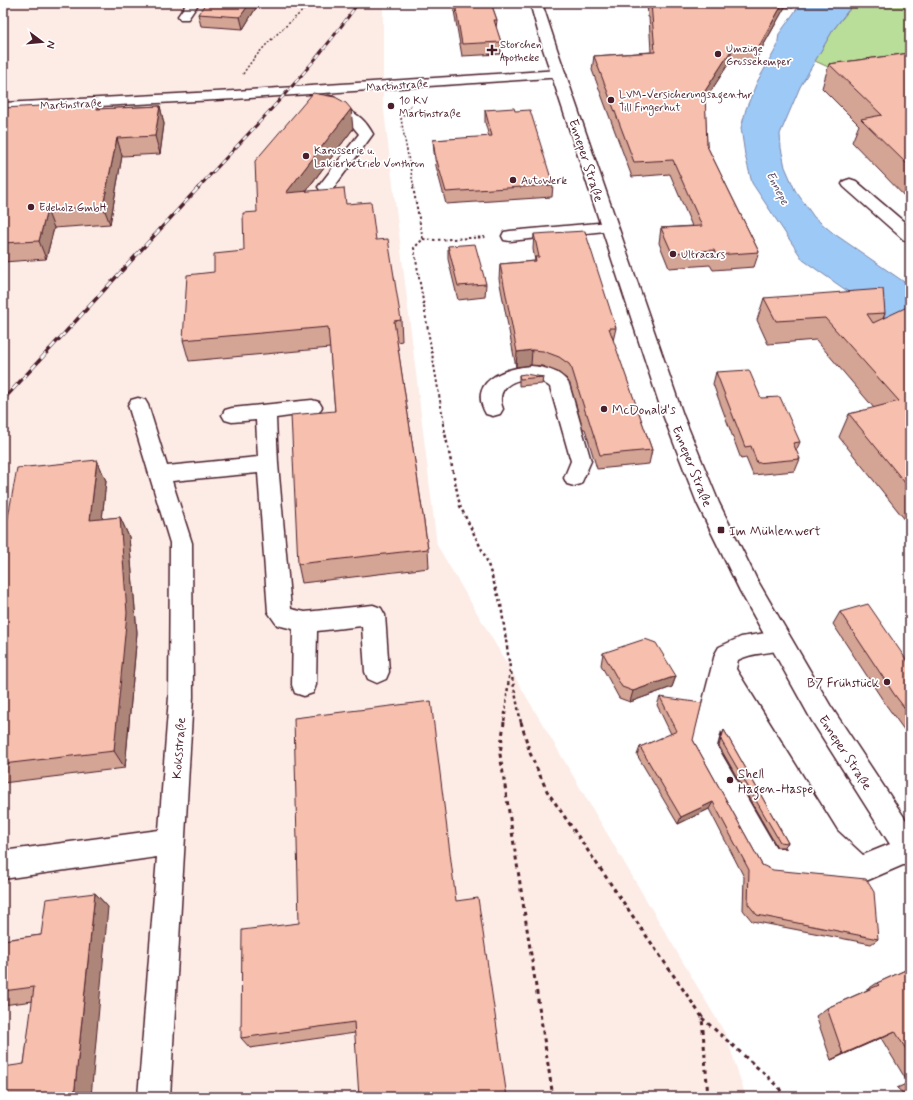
<svg xmlns="http://www.w3.org/2000/svg" width="913" height="1100" font-family="Mynerve,sans-serif">
<rect width="100%" height="100%" fill="#fff"/>
<filter id="ink" filterUnits="userSpaceOnUse"><feTurbulence type="fractalNoise" baseFrequency=".025" numOctaves="2"/><feDisplacementMap in="SourceGraphic" scale="8" xChannelSelector="R" yChannelSelector="G"/><feConvolveMatrix kernelMatrix="1 2 1 2 8 2 1 2 1" color-interpolation-filters="sRGB"/></filter>
<g filter="url(#ink)">
<path fill="#fdece6" d="M 3,3 L 383,3 L 383,102 L 437,545 L 726,1035 L 746,1097 L 3,1097 Z"/>
<path fill="#b9de99" stroke="#827e62" d="M 852,3 L 910,3 L 910,75 L 861,82 L 815,61 L 833,30 L 850,9 Z"/>
<path fill="#9dc9f7" stroke="#7c85a5" d="M 801,3 L 852,3 L 850,8 L 833,30 L 800,87 L 780,134 L 781,148 L 785,167 L 795,190 L 814,217 L 833,233 L 910,286 L 910,335 L 803,260 L 752,183 L 745,155 L 741,128 L 746,109 L 757,82 L 777,47 L 779,34 Z"/>
<g fill="none" stroke-linecap="round" stroke-linejoin="round">
<defs>
<path id="minor" d="M 187,3 L 199,3 L 188,19 L 180,19 L 178,16 Z
M 559,70 L 564,71 L 566,74 L 564,77 L 235,99 L 3,111 L 3,103 L 235,91 Z
M 329,96 L 334,97 L 336,103 C 354,114 362,114 373,134 L 332,190 L 326,192 L 320,190 L 318,187 L 359,134 L 349,122 L 324,108 C 321,104 321,101 324,97 Z
M 850,179 L 856,181 L 910,227 L 910,241 L 904,240 L 844,187 L 842,184 L 844,181 Z
M 609,222 L 615,224 L 617,227 L 615,230 L 510,241 L 504,240 L 502,236 L 504,232 L 510,231 Z
M 531,366 C 545,367 561,371 569,384 L 591,461 L 581,484 L 574,486 L 567,484 L 564,478 L 571,461 L 550,387 C 533,371 491,380 503,409 L 500,414 L 493,416 L 486,414 C 467,381 504,368 531,366 Z
M 138,398 L 145,400 L 148,405 L 167,466 L 258,457 L 256,420 L 232,422 L 225,420 L 222,415 L 225,410 L 232,408 L 312,400 L 319,402 L 322,407 L 319,412 L 276,418 L 278,464 L 291,609 L 305,612 L 373,605 L 381,608 L 385,615 L 389,672 L 386,679 L 377,683 L 368,679 L 365,672 L 362,626 L 317,631 L 316,685 L 313,693 L 304,696 L 295,693 L 292,685 L 293,629 L 277,625 L 268,612 L 258,473 L 172,481 L 192,543 L 193,697 L 170,1097 L 138,1097 L 157,857 L 3,879 L 3,851 L 159,830 L 169,697 L 170,543 L 128,405 L 131,400 Z
M 779,631 L 787,634 L 791,641 L 787,648 C 771,654 753,652 738,660 L 736,669 L 837,831 L 863,855 L 910,836 L 910,862 L 859,884 L 811,878 L 768,875 L 758,871 L 691,747 L 715,654 L 719,647 L 741,637 ZM 721,731 L 787,849 L 776,848 L 717,746 Z"/>
<path id="major" d="M 530,3 L 542,3 L 557,49 L 683,415 L 719,503 L 756,578 L 830,705 L 910,826 L 910,863 L 900,860 L 812,721 L 740,591 L 697,503 L 663,415 L 543,49 Z"/>
</defs>
<use href="#minor" stroke="#4a1f2b" stroke-width="3"/>
<use href="#major" stroke="#4a1f2b" stroke-width="3"/>
<path stroke="#4a1f2b" stroke-width="1.5" stroke-dasharray="2 2" stroke-linecap="butt" d="M 243,74 C 261,45 287,26 311,3
M 411,105 L 401,119 L 414,188"/>
<path stroke="#4a1f2b" stroke-width="2" stroke-dasharray="2.5 2.5" stroke-linecap="butt" d="M 413,187 L 423,239 L 414,248 L 444,424
M 423,239 L 435,240 L 487,237"/>
<path stroke="#4a1f2b" stroke-width="2.5" stroke-dasharray="3 3" stroke-linecap="butt" d="M 443,423 L 460,506 L 486,558 L 501,605 L 510,668 L 504,723
M 511,672 L 521,723"/>
<path stroke="#4a1f2b" stroke-width="3" stroke-dasharray="4 4" stroke-linecap="butt" d="M 504,722 L 500,754 L 553,1097
M 521,722 L 530,753 L 547,791 L 702,1017 L 708,1097
M 702,1018 L 778,1086 L 784,1097"/>
<use href="#minor" fill="#fff" fill-rule="evenodd"/>
<use href="#major" fill="#fff" fill-rule="evenodd"/>
<defs>
<path id="rail-far1" d="M 198,188 C 253,128 312,70 358,3"/>
<path id="rail" d="M 3,400 L 199,187"/>
</defs>
<use href="#rail-far1" stroke="#4a1f2b" stroke-width="3"/>
<use href="#rail" stroke="#4a1f2b" stroke-width="3.5"/>
<use href="#rail-far1" stroke="#fff" stroke-width="2" stroke-dasharray="5.5" stroke-linecap="butt"/>
<use href="#rail" stroke="#fff" stroke-width="2.5" stroke-dasharray="7" stroke-linecap="butt"/>
</g>
<path fill="#d4a495" stroke="#4a1f2b" d="M 259,3 L 243,29 L 201,26 L 198,14 Z
M 451,3 L 491,3 L 497,20 L 496,28 L 501,42 L 501,54 L 462,56 L 453,5 Z
M 647,3 L 797,3 L 793,8 L 785,7 L 753,64 L 729,63 L 705,100 L 707,146 L 759,252 L 754,267 L 713,270 L 710,265 L 669,268 L 659,243 L 661,228 L 692,226 L 670,174 L 632,177 L 592,70 L 594,56 L 651,52 L 649,17 L 648,17 Z
M 910,53 L 910,202 L 852,142 L 859,125 L 822,88 L 829,64 Z
M 160,106 L 164,124 L 160,154 L 122,156 L 110,224 L 54,228 L 46,259 L 3,262 L 3,108 L 100,109 Z
M 485,110 L 515,111 L 553,185 L 552,197 L 446,204 L 436,166 L 434,152 L 433,140 L 489,137 L 485,122 Z
M 353,129 L 306,191 L 346,204 L 376,240 L 401,320 L 402,341 L 397,342 L 428,549 L 429,568 L 302,583 L 298,564 L 335,411 L 330,348 L 189,361 L 183,340 L 214,272 L 244,251 L 257,212 Z
M 534,234 L 616,328 L 613,341 L 652,450 L 649,464 L 597,469 L 585,429 L 583,429 L 570,384 L 567,379 L 558,372 L 542,366 L 531,365 L 516,367 L 499,279 L 500,264 L 535,261 L 533,249 Z
M 448,246 L 486,284 L 485,297 L 458,300 L 448,259 Z
M 764,298 L 885,313 L 883,319 L 910,311 L 910,526 L 839,437 L 849,414 L 874,408 L 816,340 L 768,344 L 757,320 Z
M 716,372 L 761,398 L 800,442 L 796,451 L 800,459 L 795,471 L 753,475 L 746,458 L 741,459 L 713,384 Z
M 519,375 L 543,377 L 542,384 L 519,386 Z
M 97,460 L 106,481 L 102,519 L 120,517 L 129,537 L 137,633 L 125,768 L 3,783 L 3,528 L 6,528 Z
M 840,612 L 910,665 L 910,738 L 886,705 L 833,624 Z
M 603,653 L 676,676 L 672,687 L 630,702 L 619,698 L 601,665 Z
M 660,697 L 693,740 L 762,865 L 878,939 L 871,944 L 752,921 L 743,910 L 744,877 L 709,809 L 678,824 L 637,755 L 640,747 L 671,734 L 657,705 Z
M 431,701 L 355,1033 L 250,1048 L 241,1038 L 299,923 Z
M 724,730 L 788,843 L 784,847 L 777,847 L 719,746 L 722,735 Z
M 95,893 L 108,907 L 24,1064 L 33,1001 L 3,1005 L 3,940 L 41,935 Z
M 910,968 L 910,1097 L 907,1097 L 897,1088 L 908,1083 L 881,1038 L 831,1060 L 816,1016 L 827,1008 L 865,991 L 877,983 Z"/>
<path fill="#ad8679" stroke="#4a1f2b" d="M 250,3 L 259,3 L 243,29 L 240,17 Z
M 783,3 L 786,3 L 785,7 L 753,64 L 757,50 Z
M 794,3 L 797,3 L 793,8 Z
M 732,49 L 729,63 L 702,105 L 705,91 Z
M 98,103 L 104,121 L 97,109 Z
M 160,106 L 164,124 L 160,154 L 155,136 Z
M 351,109 L 353,129 L 289,213 L 286,193 Z
M 117,138 L 122,156 L 110,224 L 103,206 Z
M 47,210 L 54,228 L 46,259 L 39,241 Z
M 532,350 L 531,365 L 516,367 L 517,352 Z
M 97,460 L 106,481 L 100,540 L 90,520 Z
M 120,517 L 129,537 L 137,633 L 125,768 L 114,751 Z
M 676,676 L 672,687 L 630,702 L 633,691 Z
M 713,802 L 709,809 L 678,824 L 681,817 Z
M 95,893 L 108,907 L 91,1097 L 74,1097 Z
M 895,1031 L 881,1038 L 831,1060 L 843,1054 Z"/>
<path fill="#f7bfad" stroke="#4a1f2b" d="M 206,3 L 250,3 L 240,17 L 198,14 Z
M 455,3 L 491,3 L 497,20 L 494,20 L 501,42 L 462,44 Z
M 651,3 L 783,3 L 757,50 L 732,49 L 705,91 L 707,146 L 759,252 L 716,255 L 714,250 L 672,253 L 661,228 L 702,226 L 673,160 L 634,162 L 594,56 L 655,52 Z
M 910,53 L 910,167 L 861,119 L 882,115 L 829,64 Z
M 313,93 L 335,97 L 346,103 L 351,109 L 286,193 L 344,188 L 346,204 L 371,202 L 376,240 L 388,239 L 401,320 L 394,321 L 428,549 L 298,564 L 291,415 L 335,411 L 328,327 L 183,340 L 187,275 L 214,272 L 214,254 L 244,251 L 243,213 L 257,212 L 255,161 Z
M 98,103 L 97,109 L 160,106 L 155,136 L 117,138 L 103,206 L 47,210 L 39,241 L 3,243 L 3,108 Z
M 514,108 L 515,111 L 530,110 L 553,185 L 446,192 L 435,154 L 433,140 L 492,136 L 485,110 Z
M 585,231 L 616,328 L 609,328 L 652,450 L 600,455 L 587,414 L 586,414 L 572,369 L 569,364 L 559,357 L 543,351 L 532,350 L 517,352 L 500,264 L 536,261 L 535,257 L 539,257 L 534,234 Z
M 475,244 L 486,284 L 458,286 L 448,246 Z
M 883,289 L 885,313 L 867,314 L 873,323 L 905,308 L 910,311 L 910,489 L 849,414 L 899,401 L 825,318 L 776,321 L 764,298 Z
M 749,370 L 761,398 L 780,397 L 800,442 L 793,443 L 800,459 L 757,463 L 751,446 L 745,447 L 716,372 Z
M 525,374 L 543,377 L 520,379 L 519,375 Z
M 97,460 L 90,520 L 120,517 L 127,613 L 114,751 L 3,764 L 3,528 L 6,528 L 17,468 Z
M 868,604 L 910,665 L 910,715 L 894,694 L 840,612 Z
M 645,639 L 656,643 L 676,676 L 633,691 L 622,687 L 603,653 Z
M 660,697 L 702,703 L 693,740 L 762,865 L 773,870 L 866,879 L 874,892 L 878,939 L 757,915 L 748,904 L 749,870 L 713,802 L 681,817 L 640,747 L 677,731 Z
M 431,701 L 456,901 L 478,898 L 507,1097 L 359,1097 L 354,1022 L 241,1038 L 242,930 L 299,923 L 294,718 Z
M 724,730 L 788,843 L 780,842 L 721,740 Z
M 95,893 L 74,1097 L 3,1097 L 3,1067 L 24,1064 L 34,987 L 3,991 L 3,940 L 41,935 L 46,899 Z
M 910,968 L 910,1056 L 895,1031 L 843,1054 L 827,1008 L 879,985 L 877,983 Z"/>
</g>
<g fill="#4a1f2b" stroke="#fff" stroke-width="1.5">
<path d="M490 44h4v4h4v4h-4v4h-4v-4h-4v-4h4z"/>
<circle cx="718" cy="54" r="4"/>
<circle cx="611" cy="100" r="4"/>
<circle cx="391" cy="106" r="4"/>
<circle cx="306" cy="156" r="4"/>
<circle cx="513" cy="180" r="4"/>
<circle cx="31" cy="207" r="4"/>
<circle cx="673" cy="254" r="4"/>
<circle cx="604" cy="409" r="4"/>
<rect x="717" y="526" width="8" height="8" rx="2"/>
<circle cx="887" cy="682" r="4"/>
<circle cx="730" cy="780" r="4"/>
</g>
<g text-anchor="middle" stroke-width="3.5" stroke-linejoin="round" paint-order="stroke">
<g font-size="11" fill="#4a1f2b" stroke="#fff" text-anchor="start">
<text x="500" y="48">Storchen<tspan x="500" dy="13">Apotheke</tspan></text>
<text x="726" y="52">Umzüge<tspan x="726" dy="13">Grossekemper</tspan></text>
<text x="619" y="98">LVM-Versicherungsagentur<tspan x="619" dy="13">Till Fingerhut</tspan></text>
<text x="399" y="104">10 KV<tspan x="399" dy="13">Martinstraße</tspan></text>
<text x="314" y="154">Karosserie u.<tspan x="314" dy="13">Lakierbetrieb Vonthron</tspan></text>
<text x="521" y="184">AutoWerk</text>
<text x="39" y="211">Edeholz GmbH</text>
<text x="681" y="258">Ultracars</text>
</g>
<g font-size="11" fill="#4a1f2b" stroke="#fff">
<text transform="translate(397 85) rotate(-4)" y="4">Martinstraße</text>
<text transform="translate(71 104) rotate(-3)" y="4">Martinstraße</text>
</g>
<g font-size="12" font-style="italic" fill="#635268" stroke="#fff">
<text transform="translate(778 188) rotate(63)" y="4">Ennepe</text>
</g>
<g font-size="13" fill="#4a1f2b" stroke="#fff">
<text transform="translate(587 160) rotate(72)" y="5">Enneper Straße</text>
<text transform="translate(693 466) rotate(68)" y="5">Enneper Straße</text>
<text transform="translate(178 748) rotate(-86)" y="5">Koksstraße</text>
<text transform="translate(846 752) rotate(57)" y="5">Enneper Straße</text>
</g>
<g font-size="13" fill="#4a1f2b" stroke="#fff" text-anchor="start">
<text x="612" y="414">McDonald's</text>
<text x="729" y="535">Im Mühlenwert</text>
<text x="879" y="687" text-anchor="end">B7 Frühstück</text>
<text x="738" y="778">Shell<tspan x="738" dy="15">Hagen-Haspe</tspan></text>
</g>
</g>
<rect width="913" height="1100" fill="none" stroke="#fff" stroke-width="16"/>
<rect x="8" y="8" width="897" height="1084" fill="none" stroke="#4a1f2b" stroke-width="1.5" filter="url(#ink)"/>
<g transform="translate(42 42) rotate(106)" stroke="#ffffff" stroke-width="3" paint-order="stroke">
<path d="M0-3L7 15L0 10L-7 15Z" fill="#4a1f2b"/>
<text y="-6" font-size="11" font-weight="bold" text-anchor="middle" fill="#4a1f2b">N</text>
</g>
</svg>
